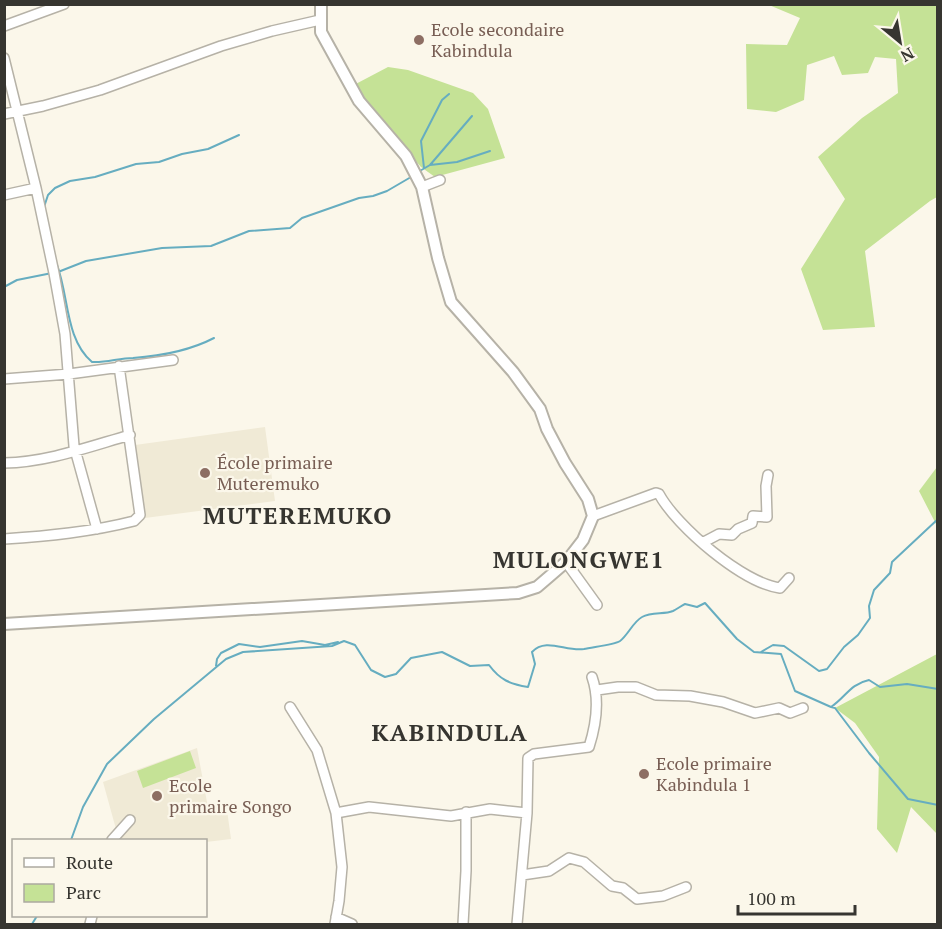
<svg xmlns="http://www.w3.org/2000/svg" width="942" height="929" font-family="'PT Serif',serif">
<rect width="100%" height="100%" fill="#fbf7ea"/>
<path fill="#f0ead6" d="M 265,427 L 275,501 L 145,518 L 135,445 Z
M 197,748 L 209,813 L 227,810 L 231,839 L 206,842 L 206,840 L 119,840 L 103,782 Z"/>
<path fill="#c5e296" d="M 769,5 L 937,5 L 937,197 L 930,201 L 865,251 L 875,327 L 823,330 L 801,269 L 845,199 L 818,157 L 862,118 L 898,93 L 896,59 L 875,57 L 868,73 L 842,75 L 834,56 L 807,65 L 804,100 L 776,112 L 747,109 L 746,44 L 787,45 L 800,18 Z
M 388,67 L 408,70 L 473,93 L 488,109 L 505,158 L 435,177 L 421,167 L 350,87 Z
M 937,467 L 937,526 L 919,491 Z
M 937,654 L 937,834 L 911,807 L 897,853 L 877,829 L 879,757 L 855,723 L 835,708 Z
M 190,751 L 196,768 L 143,788 L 137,771 Z"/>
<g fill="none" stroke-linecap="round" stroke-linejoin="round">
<path stroke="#66adc0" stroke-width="2" d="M 430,165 L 457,162 L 490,151
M 424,168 L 421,141 L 442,100 L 449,94
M 418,172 L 430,165 L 472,116
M 44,207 L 48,195 L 55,188 L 70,181 L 95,177 L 136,164 L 159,162 L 182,154 L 208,149 L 239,135
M 57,265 C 69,296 65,339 92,362 C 106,363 119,358 133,358 C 161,356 189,351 214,338
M 58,272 L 86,261 L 162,248 L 211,246 L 249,231 L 290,228 L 302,218 L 359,198 L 373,196 L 387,191 L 411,177
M 4,287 L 17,280 L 52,273
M 761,652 L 773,645 L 784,646 L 819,671 L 827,669 L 844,647 L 858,635 L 870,618 L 869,606 L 874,590 L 890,573 L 892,562 L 938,519
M 216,666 L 217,659 L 221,653 L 239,644 L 260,647 L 302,641 L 325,645 L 338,642
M 831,707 C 846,697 850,684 869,680 L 880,687 L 907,684 L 938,689
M 71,840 L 83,807 L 107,764 L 154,719 L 226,659 L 243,652 L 332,646 L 344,641 L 355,645 L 371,670 L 385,677 L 396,674 L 411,658 L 442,652 L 470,666 L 489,665 C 500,680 510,684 528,687 L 535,664 L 532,652 C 546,637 566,652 584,649 C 592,647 614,645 620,641 C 628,635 633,622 642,617 C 652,611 664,615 673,611 C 677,609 681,606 685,604 L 697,607 L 705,603 L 737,639 L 754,652 L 781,654 L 795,691 L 831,707 L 835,708 L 869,753 L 908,799 L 938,805
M 32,924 L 37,916"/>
<defs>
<path id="minor" d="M 4,26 L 64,4
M 4,58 L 36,188 L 54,273 L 65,334 L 74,446 L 97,529
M 4,114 L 43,106 L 100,90 L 221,46 L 272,31 L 320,20
M 422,187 L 440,180
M 4,195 L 36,188
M 4,379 L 69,374 L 173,360
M 4,463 C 48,462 88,447 130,435
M 593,516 L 656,493 L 659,494 C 677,527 743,583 780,588 L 789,578
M 4,539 C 48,536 91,532 134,521 L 140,515 L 119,366
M 702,543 L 719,534 L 732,535 L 738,529 L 752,523 L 753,516 L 767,517 L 766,486 L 768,475
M 566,562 L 597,605
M 597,690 L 618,687 L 636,687 L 656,695 L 690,696 L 723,702 L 755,713 L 779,708 L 790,713 L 803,708
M 290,707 L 317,750 L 336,813 L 342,867 L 339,901 L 335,924
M 336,813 L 369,807 L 451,816 L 490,809 L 527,813
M 112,840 L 130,820
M 522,875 L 549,871 L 569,858 L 584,862 L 612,886 L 623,888 L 637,899 L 663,896 L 686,887
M 336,917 L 352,924
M 90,924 L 92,916
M 463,924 L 466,871 L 466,812
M 517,924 L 527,813 L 528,758 L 534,754 L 589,747 C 596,725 600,700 592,677"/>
<path id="tertiary" d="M 4,624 L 518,593 L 537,587 L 551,575 L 566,562 L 583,540 L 593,516 L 588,499 L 565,463 L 547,429 L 540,409 L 513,372 L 451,302 L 438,258 L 422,187 L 406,156 L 359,101 L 321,32 L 321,4"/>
</defs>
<use href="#minor" stroke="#b6b2a7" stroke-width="12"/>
<use href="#tertiary" stroke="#b6b2a7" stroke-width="14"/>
<use href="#minor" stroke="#fff" stroke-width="9"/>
<use href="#tertiary" stroke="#fff" stroke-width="10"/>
</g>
<g fill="#8d6e63" stroke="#fbf7ea" stroke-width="2">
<circle cx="419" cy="40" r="6"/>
<circle cx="205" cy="473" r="6"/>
<circle cx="644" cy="774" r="6"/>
<circle cx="157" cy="796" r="6"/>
</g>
<g text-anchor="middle" stroke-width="4.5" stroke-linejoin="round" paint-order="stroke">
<g font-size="18" fill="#785e54" stroke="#fbf7ea" text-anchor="start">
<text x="431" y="36">Ecole secondaire<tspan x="431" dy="21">Kabindula</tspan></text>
<text x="217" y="469">École primaire<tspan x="217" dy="21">Muteremuko</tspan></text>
<text x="656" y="770">Ecole primaire<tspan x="656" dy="21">Kabindula 1</tspan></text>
<text x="169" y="792">Ecole<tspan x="169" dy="21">primaire Songo</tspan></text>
</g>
<g font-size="24" font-weight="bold" letter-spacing="1.5" fill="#363530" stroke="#fbf7ea">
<text x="298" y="524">MUTEREMUKO</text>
<text x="579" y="568">MULONGWE1</text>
<text x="450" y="741">KABINDULA</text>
</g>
</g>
<rect width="942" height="929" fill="none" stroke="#363530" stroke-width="12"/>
<rect x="12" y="839" width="195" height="78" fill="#fbf7ea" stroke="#aca9a0" stroke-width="1.5"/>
<rect x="24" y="858" width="30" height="9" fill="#ffffff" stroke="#aca9a0" stroke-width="1.5"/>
<text x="66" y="869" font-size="18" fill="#363530">Route</text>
<rect x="24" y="884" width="30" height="18" fill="#c5e296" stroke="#aca9a0" stroke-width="1.5"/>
<text x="66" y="899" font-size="18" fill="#363530">Parc</text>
<g transform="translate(900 42) rotate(150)" stroke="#fbf7ea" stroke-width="4.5" paint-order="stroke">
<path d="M0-4.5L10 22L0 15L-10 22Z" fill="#363530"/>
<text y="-9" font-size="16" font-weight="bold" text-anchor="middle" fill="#363530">N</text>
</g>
<path d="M738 905v9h117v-9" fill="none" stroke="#363530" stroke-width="3"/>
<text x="747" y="905" font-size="18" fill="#363530" stroke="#fbf7ea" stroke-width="4.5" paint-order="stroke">100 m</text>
</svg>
